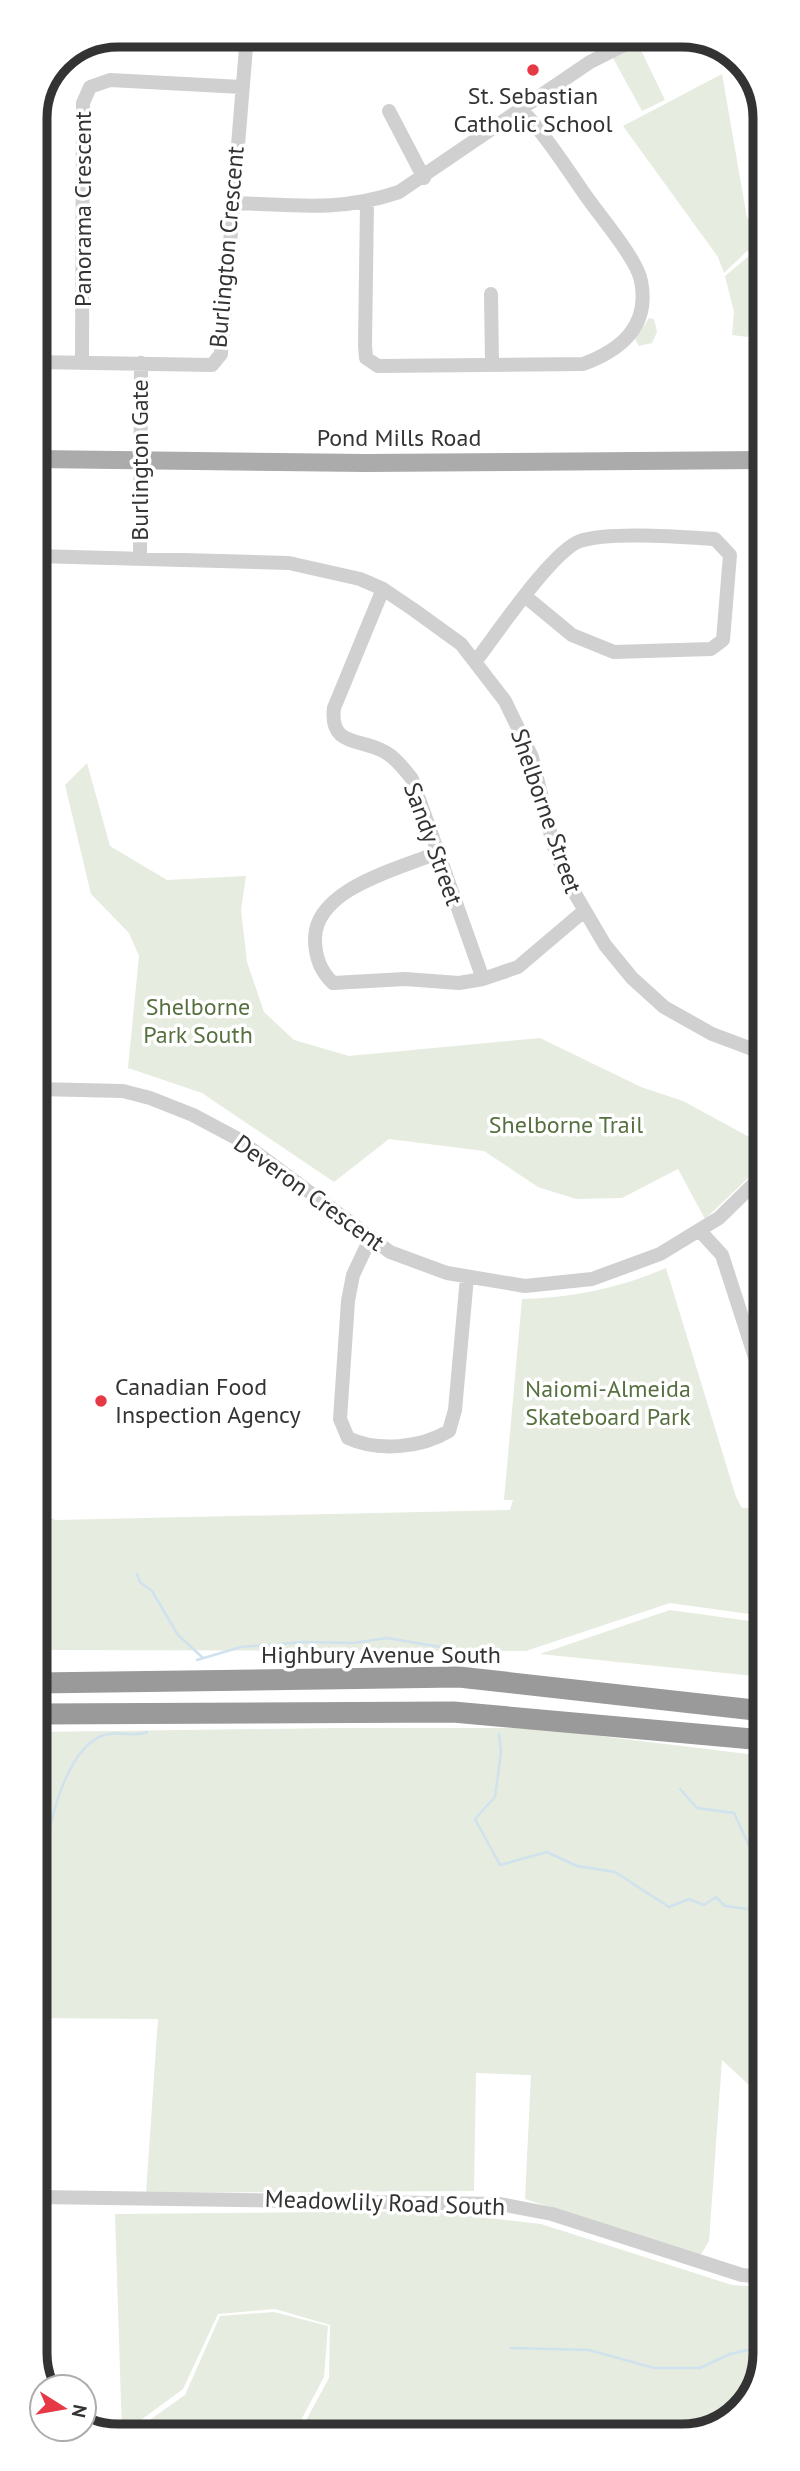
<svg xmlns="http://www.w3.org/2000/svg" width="800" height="2471" font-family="'PT Sans',sans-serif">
<rect width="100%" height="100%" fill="#fff"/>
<path fill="#e6ecdf" d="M 638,44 L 665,100 L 642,111 L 613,58 Z
M 722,74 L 747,218 L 762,229 L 762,254 L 747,251 L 724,273 L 718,257 L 623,126 Z
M 750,255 L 762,257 L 763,316 L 752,316 L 748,337 L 732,335 L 734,312 L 725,276 Z
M 649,318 L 654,319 L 657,332 L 652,343 L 639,346 L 635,339 Z
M 87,763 L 110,846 L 167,880 L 246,876 L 241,910 L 247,962 L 264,1012 L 294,1040 L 349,1056 L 540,1038 L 641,1087 L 683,1101 L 764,1145 L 764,1163 L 705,1219 L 678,1169 L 622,1198 L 576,1199 L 538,1187 L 484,1151 L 389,1139 L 334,1182 L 202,1093 L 128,1068 L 139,956 L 129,933 L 91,894 L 65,785 Z
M 666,1268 L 736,1497 L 742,1508 L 764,1507 L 764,1616 L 670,1603 L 526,1651 L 37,1650 L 37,1510 L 55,1520 L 510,1510 L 513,1500 L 504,1500 L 522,1299 C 571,1298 621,1288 666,1268 Z
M 670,1610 L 764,1623 L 764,1677 L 540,1654 Z
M 339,1728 L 534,1728 L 764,1756 L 765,2100 L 722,2060 L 709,2241 L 700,2256 L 525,2199 L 531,2075 L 476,2073 L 474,2191 L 146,2193 L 158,2019 L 37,2018 L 37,1732 Z
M 765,2119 L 765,2269 L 755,2268 Z
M 427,2211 L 541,2224 L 732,2285 L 765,2287 L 765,2354 L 748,2404 L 703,2433 L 448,2434 L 439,2424 L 428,2434 L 298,2435 L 329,2378 L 330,2325 L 275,2309 L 218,2314 L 183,2389 L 122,2434 L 115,2214 Z
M 274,2312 L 328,2326 L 324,2377 L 293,2435 L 127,2436 L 185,2395 L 220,2316 Z"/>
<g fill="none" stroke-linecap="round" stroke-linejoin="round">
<path stroke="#cfe2ee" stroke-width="2.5" d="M 137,1574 L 140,1582 L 152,1591 L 178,1635 L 202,1657
M 197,1660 L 241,1647 L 303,1642 L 353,1643 L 387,1638 L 470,1652 L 473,1657
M 499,1734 L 501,1752 L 495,1797 L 475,1819 L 500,1865 L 547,1852 L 577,1866 L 615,1872 L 669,1907 L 689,1899 L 704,1905 L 716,1897 L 725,1906 L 764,1911
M 680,1789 L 697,1808 L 734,1813 L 764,1878
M 37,1889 C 45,1849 59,1750 104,1735 C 118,1730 133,1738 147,1732
M 511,2348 L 589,2350 L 654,2368 L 700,2368 L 730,2354 L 765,2346"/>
<path stroke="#d0d0d0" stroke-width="14" d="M 389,111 L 424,178
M 234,203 C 296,205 340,212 399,192 L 590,62 L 644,35
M 367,203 L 365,345 L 366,358 L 378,366 L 583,364 C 621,350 650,326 641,281 C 637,259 600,216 586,196 C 566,167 546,136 522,110
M 491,294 L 492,364
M 82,361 L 83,103 L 90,87 L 110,80 L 242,87
M 35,362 L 212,365 L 221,354 L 247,35
M 36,556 L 289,563 L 360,579 L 383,589 L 414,610 L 461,644 L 505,701 L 532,757 L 553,844 L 567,880 L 605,945 L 632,978 L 664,1007 L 712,1034 L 763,1053
M 140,558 L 141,363
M 383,589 L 334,708 C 329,747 361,738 385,752 C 396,758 404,769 412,779 L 483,979
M 475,662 C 496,635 552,551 580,541 C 609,531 683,537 715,539 L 730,555 L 723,640 L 711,649 L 614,652 L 572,635 L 526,597
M 437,853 C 398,869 315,889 315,939 C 315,957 320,971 333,983 L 405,979 L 459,983 L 483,979 L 518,967 L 584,911
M 36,1089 L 123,1091 L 150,1098 L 193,1115 L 238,1139 L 390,1252 L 447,1273 L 525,1286 L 592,1279 L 660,1254 L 719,1218 L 764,1174
M 700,1231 L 722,1255 L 764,1385
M 371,1237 L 353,1275 L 348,1301 L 340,1419 L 348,1438 C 378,1452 421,1448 449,1431 L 455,1410 L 467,1277
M 38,2197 L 500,2204 L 552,2214 L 742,2275 L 765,2277"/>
<path stroke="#ababab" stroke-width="18" d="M 36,459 L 366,463 L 763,460"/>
<path stroke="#9a9a9a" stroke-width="21" d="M 37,1683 L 459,1677 L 764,1711
M 37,1714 L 453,1712 L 764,1740"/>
</g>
<g fill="#e63946" stroke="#fff" stroke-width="2.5">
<circle cx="533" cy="70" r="7"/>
<circle cx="101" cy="1401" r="7"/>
</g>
<g text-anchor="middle" stroke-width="7" stroke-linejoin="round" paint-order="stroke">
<g font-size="24" fill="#333" stroke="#fff">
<text x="533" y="104">St. Sebastian<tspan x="533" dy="28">Catholic School</tspan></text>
<text x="115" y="1395" text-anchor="start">Canadian Food<tspan x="115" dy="28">Inspection Agency</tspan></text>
</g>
<g font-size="24" fill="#333" stroke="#fff">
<text transform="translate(83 209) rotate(-90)" y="8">Panorama Crescent</text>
<text transform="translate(227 247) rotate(-85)" y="8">Burlington Crescent</text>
<text x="399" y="446">Pond Mills Road</text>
<text transform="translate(140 460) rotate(-90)" y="8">Burlington Gate</text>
<text transform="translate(546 811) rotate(71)" y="8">Shelborne Street</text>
<text transform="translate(433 844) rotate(70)" y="8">Sandy Street</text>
<text transform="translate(309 1193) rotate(36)" y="8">Deveron Crescent</text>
<text x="381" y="1663">Highbury Avenue South</text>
<text transform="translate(385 2203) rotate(2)" y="8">Meadowlily Road South</text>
</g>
<g font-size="24" fill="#56703f" stroke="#fff">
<text x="198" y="1015">Shelborne<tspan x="198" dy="28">Park South</tspan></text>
<text x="566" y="1133">Shelborne Trail</text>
<text x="608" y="1397">Naiomi-Almeida<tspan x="608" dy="28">Skateboard Park</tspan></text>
</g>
</g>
<path d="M0 0H800V2471H0ZM118 47H682A71 71 0 0 1 753 118V2353A71 71 0 0 1 682 2424H118A71 71 0 0 1 47 2353V118A71 71 0 0 1 118 47Z" fill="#fff" fill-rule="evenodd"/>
<path fill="none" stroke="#333" stroke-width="9" d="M118 47H682A71 71 0 0 1 753 118V2353A71 71 0 0 1 682 2424H118A71 71 0 0 1 47 2353V118A71 71 0 0 1 118 47Z"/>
<g transform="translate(63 2408) rotate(101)"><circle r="33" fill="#ffffff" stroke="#adadad" stroke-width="2"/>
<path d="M0-5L12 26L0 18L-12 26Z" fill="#e63946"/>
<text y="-10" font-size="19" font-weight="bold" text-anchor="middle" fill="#333333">N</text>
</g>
</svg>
